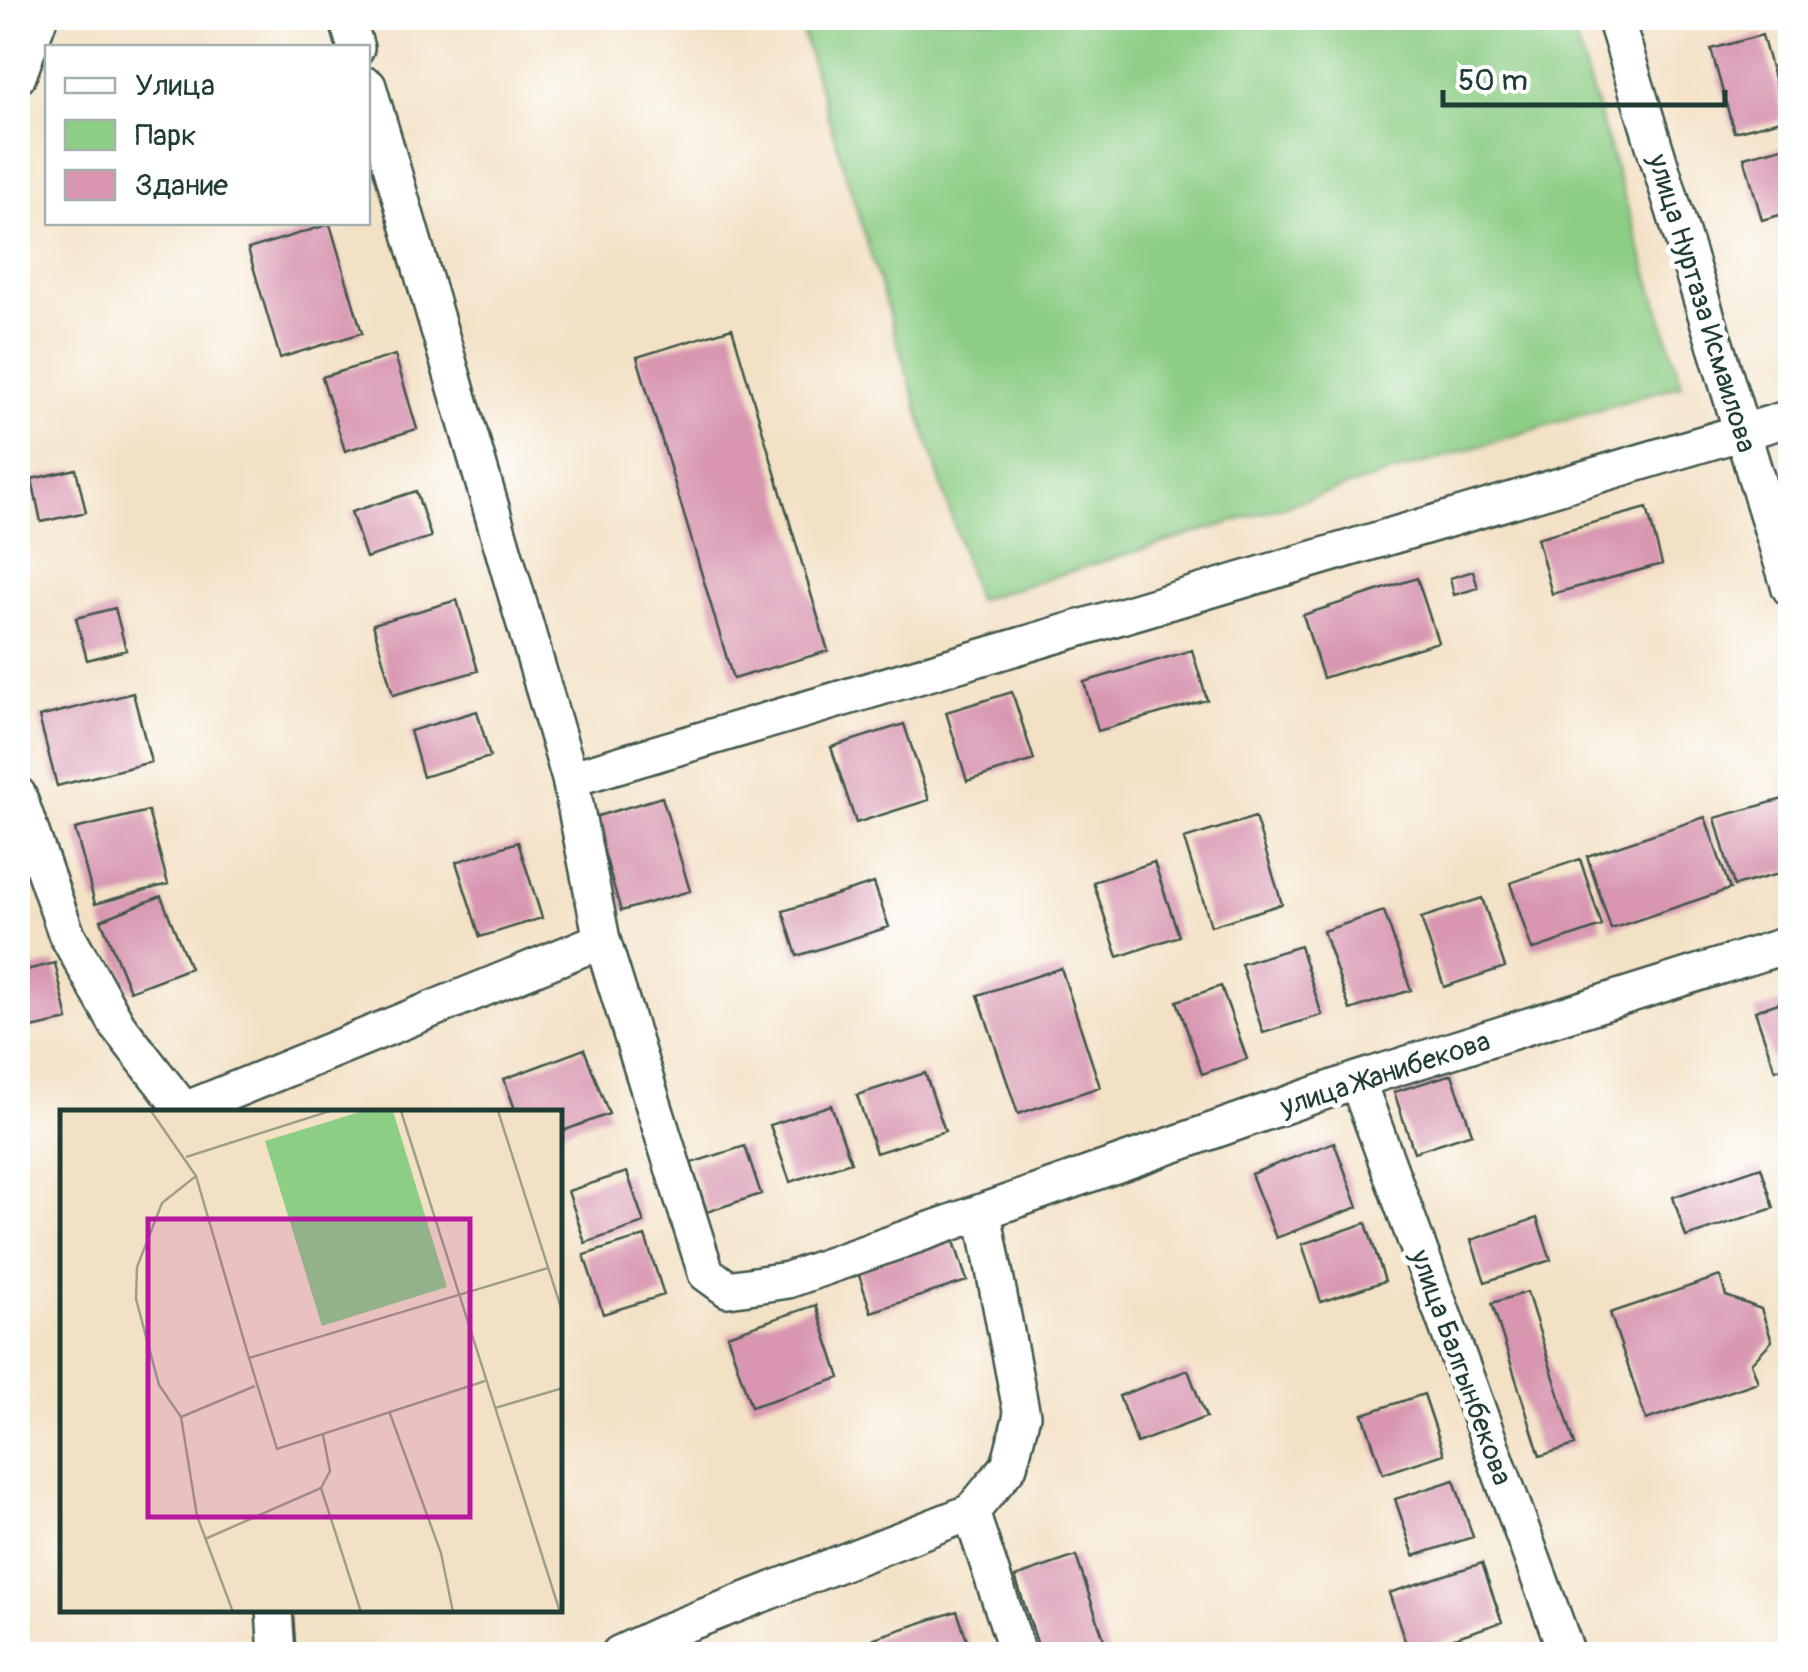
<svg xmlns="http://www.w3.org/2000/svg" width="1808" height="1672" font-family="Pangolin,sans-serif">
<rect width="100%" height="100%" fill="#fff"/>
<filter id="ink" filterUnits="userSpaceOnUse"><feTurbulence type="fractalNoise" baseFrequency=".01" numOctaves="2"/><feDisplacementMap in="SourceGraphic" scale="20" xChannelSelector="R" yChannelSelector="G"/><feConvolveMatrix kernelMatrix="1 2 1 2 8 2 1 2 1" color-interpolation-filters="sRGB"/></filter>
<filter id="wash" filterUnits="userSpaceOnUse"><feTurbulence type="fractalNoise" baseFrequency=".0048" numOctaves="4" result="noise"/><feDisplacementMap in="SourceGraphic" scale="40" xChannelSelector="R" yChannelSelector="G"/><feGaussianBlur stdDeviation="2.25" result="paint"/><feColorMatrix in="noise" values="0 0 0 0 0 0 0 0 0 0 0 0 0 0 0 0 0 1.4 0 .05"/><feComposite in="paint" operator="in"/></filter>
<g filter="url(#wash)">
<rect width="100%" height="100%" fill="#f3e1c5"/>
<path fill="#8dce85" stroke="#56865c" stroke-width="2.5" d="M 798,18 L 1569,18 L 1682,384 L 977,600 Z"/>
<g id="blocks">
<path fill="#d896b1" d="M 1762,35 L 1785,119 L 1734,132 L 1711,49 Z
M 1790,145 L 1790,212 L 1762,220 L 1744,157 Z
M 330,224 L 362,333 L 280,358 L 248,249 Z
M 732,328 L 828,651 L 733,679 L 637,357 Z
M 395,355 L 417,429 L 345,451 L 322,377 Z
M 76,469 L 86,512 L 41,522 L 32,479 Z
M 416,491 L 431,537 L 366,558 L 351,512 Z
M 1647,508 L 1662,564 L 1552,594 L 1537,538 Z
M 1473,571 L 1478,588 L 1454,595 L 1450,578 Z
M 1417,578 L 1438,642 L 1323,678 L 1303,615 Z
M 457,600 L 478,671 L 393,695 L 373,624 Z
M 115,608 L 126,650 L 87,660 L 76,618 Z
M 1192,650 L 1207,700 L 1098,731 L 1084,682 Z
M 1012,692 L 1034,760 L 967,781 L 946,712 Z
M 133,693 L 151,762 L 57,786 L 39,717 Z
M 477,711 L 490,757 L 423,777 L 410,731 Z
M 904,724 L 929,800 L 856,823 L 831,747 Z
M 662,797 L 690,891 L 621,911 L 594,817 Z
M 1790,797 L 1790,871 L 1734,886 L 1715,818 Z
M 148,811 L 168,884 L 95,904 L 75,829 Z
M 1255,817 L 1282,904 L 1211,926 L 1184,839 Z
M 1705,817 L 1730,889 L 1611,929 L 1587,856 Z
M 518,842 L 542,918 L 480,937 L 456,862 Z
M 1580,859 L 1602,926 L 1532,950 L 1510,883 Z
M 1154,862 L 1179,936 L 1118,957 L 1093,882 Z
M 874,883 L 889,927 L 797,956 L 783,911 Z
M 161,896 L 190,968 L 130,991 L 101,920 Z
M 1482,898 L 1505,967 L 1444,987 L 1421,918 Z
M 1384,911 L 1411,990 L 1350,1010 L 1323,931 Z
M 1300,946 L 1322,1015 L 1263,1033 L 1241,964 Z
M 55,963 L 68,1020 L 18,1031 L 18,972 Z
M 1061,968 L 1100,1087 L 1018,1114 L 978,995 Z
M 1221,986 L 1247,1059 L 1202,1074 L 1177,1001 Z
M 1790,999 L 1790,1065 L 1775,1070 L 1755,1011 Z
M 584,1049 L 609,1114 L 560,1132 L 560,1112 L 516,1112 L 504,1079 Z
M 925,1073 L 945,1131 L 876,1153 L 857,1095 Z
M 1452,1074 L 1472,1133 L 1414,1152 L 1394,1092 Z
M 831,1105 L 851,1162 L 790,1182 L 770,1125 Z
M 1334,1142 L 1358,1207 L 1276,1238 L 1251,1174 Z
M 745,1146 L 761,1194 L 707,1212 L 691,1163 Z
M 1761,1167 L 1774,1208 L 1686,1237 L 1673,1197 Z
M 627,1172 L 644,1223 L 585,1243 L 568,1191 Z
M 1537,1218 L 1551,1260 L 1485,1282 L 1471,1240 Z
M 1366,1223 L 1385,1281 L 1321,1302 L 1302,1244 Z
M 645,1236 L 664,1295 L 603,1314 L 584,1255 Z
M 953,1238 L 967,1281 L 871,1312 L 857,1269 Z
M 1720,1276 L 1726,1296 L 1761,1309 L 1772,1341 L 1751,1363 L 1758,1382 L 1646,1420 L 1610,1313 Z
M 1527,1292 L 1575,1445 L 1540,1456 L 1492,1303 Z
M 816,1305 L 840,1378 L 751,1407 L 727,1335 Z
M 1188,1370 L 1206,1417 L 1137,1443 L 1119,1396 Z
M 1424,1394 L 1444,1454 L 1383,1474 L 1363,1414 Z
M 1454,1480 L 1473,1537 L 1414,1556 L 1395,1499 Z
M 1076,1556 L 1109,1654 L 1041,1654 L 1015,1577 Z
M 1482,1563 L 1502,1622 L 1409,1653 L 1389,1593 Z
M 957,1611 L 972,1654 L 879,1654 L 874,1638 Z"/>
</g>
</g>
<g filter="url(#ink)">
<use href="#blocks" fill-opacity="0" stroke="#3f564a" stroke-width="2.5"/>
<g fill="none" stroke-linecap="round" stroke-linejoin="round">
<defs>
<path id="minor" d="M 347,18 L 356,48
M 1615,18 L 1790,588
M 18,76 L 39,18
M 368,86 L 570,779 L 1790,418
M 570,779 L 602,940 L 706,1273 L 728,1289 L 788,1280 L 1357,1080 L 1790,944
M 18,795 L 66,933 L 118,1026 L 185,1112
M 1357,1080 L 1567,1654
M 185,1110 L 602,940
M 983,1213 L 1022,1415 L 1009,1466 L 971,1512 L 1018,1654
M 274,1610 L 277,1654
M 619,1654 L 673,1629 L 971,1512"/>
</defs>
<use href="#minor" stroke="#3f564a" stroke-width="40"/>
<use href="#minor" stroke="#fff" stroke-width="35"/>
</g>
</g>
<g text-anchor="middle" stroke-width="10" stroke-linejoin="round" paint-order="stroke">
<g font-size="28" fill="#1f3d34" stroke="#fff">
<text transform="translate(1703 303) rotate(73)" y="10">улица Нуртаза Исмаилова</text>
<text transform="translate(1385 1073) rotate(-18)" y="10">улица Жанибекова</text>
<text transform="translate(1462 1367) rotate(70)" y="10">улица Балгынбекова</text>
</g>
</g>
<g transform="translate(60 1110)">
<rect width="502" height="502" fill="#f3e1c5"/>
<path d="M 303,1 L 333,1 L 387,177 L 262,216 L 205,31 Z" fill="#8dce85"/>
<path fill="none" stroke="#9e9f8b" stroke-width="2.5" d="M 91,1 L 136,66 L 189,248 L 488,158M 341,1 L 500,502M 438,1 L 503,204M 126,47 L 270,1M 136,66 L 102,93 L 77,157 L 76,189 L 99,275 L 121,307 L 137,406 L 173,502M 189,248 L 217,339 L 425,271M 435,298 L 503,278M 329,301 L 381,443 L 393,502M 121,307 L 195,276M 263,325 L 270,361 L 261,378 L 301,502M 145,429 L 261,378"/>
<path fill="#b5179e" fill-opacity="0.15" stroke="#b5179e" stroke-width="5" d="M 88,109 L 410,109 L 410,407 L 88,407 Z"/>
<rect width="502" height="502" fill="none" stroke="#1f3d34" stroke-width="5"/>
</g>
<rect width="1808" height="1672" fill="none" stroke="#fff" stroke-width="60"/>
<rect x="45" y="45" width="325" height="180" fill="#ffffff" stroke="#a5b1ae" stroke-width="2.5"/>
<rect x="65" y="78" width="50" height="15" fill="#ffffff" stroke="#a5b1ae" stroke-width="2.5"/>
<text x="135" y="95" font-size="30" fill="#1f3d34">Улица</text>
<rect x="65" y="120" width="50" height="30" fill="#8dce85" stroke="#a5b1ae" stroke-width="2.5"/>
<text x="135" y="145" font-size="30" fill="#1f3d34">Парк</text>
<rect x="65" y="170" width="50" height="30" fill="#d896b1" stroke="#a5b1ae" stroke-width="2.5"/>
<text x="135" y="195" font-size="30" fill="#1f3d34">Здание</text>
<path d="M1443 90v15h282v-15" fill="none" stroke="#1f3d34" stroke-width="5"/>
<text x="1458" y="90" font-size="30" fill="#1f3d34" stroke="#ffffff" stroke-width="8" paint-order="stroke">50 m</text>
</svg>
